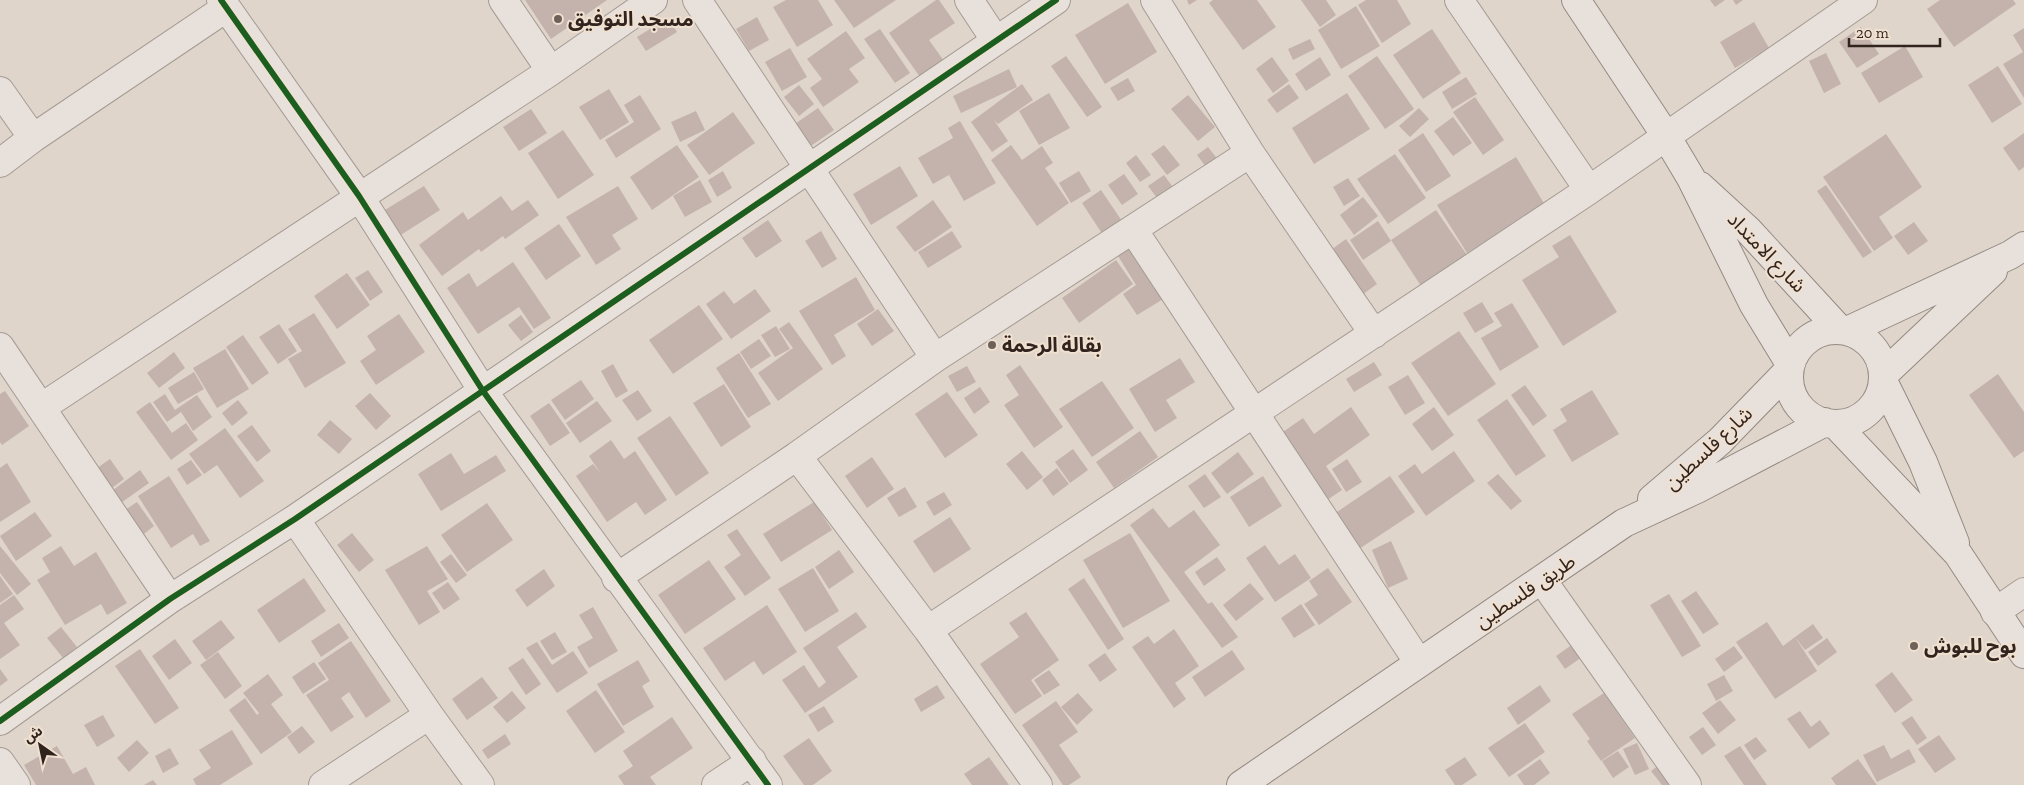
<svg xmlns="http://www.w3.org/2000/svg" width="2024" height="785" font-family="'Zilla Slab','Noto Sans Arabic',serif">
<rect width="100%" height="100%" fill="#e0d5ca"/>
<path fill="#c3b3ac" d="M 525,0 L 607,0 L 551,39 Z
M 786,0 L 818,0 L 833,25 L 797,47 L 773,7 Z
M 834,0 L 896,0 L 854,28 Z
M 936,0 L 939,0 L 955,23 L 929,40 L 944,61 L 920,77 L 889,33 Z
M 1187,0 L 1197,0 L 1189,5 Z
M 1213,0 L 1257,0 L 1276,27 L 1243,50 L 1209,3 Z
M 1301,0 L 1326,0 L 1336,15 L 1320,27 Z
M 1366,0 L 1397,0 L 1411,24 L 1382,43 L 1358,5 Z
M 1710,0 L 1725,0 L 1715,7 Z
M 1733,0 L 1743,0 L 1736,5 Z
M 1940,0 L 2013,0 L 2016,4 L 1954,47 L 1927,9 Z
M 1128,3 L 1157,52 L 1105,84 L 1075,35 Z
M 1356,6 L 1380,46 L 1341,69 L 1318,30 Z
M 757,17 L 769,40 L 749,51 L 736,29 Z
M 668,18 L 677,32 L 646,51 L 637,37 Z
M 1754,22 L 1769,48 L 1735,68 L 1720,42 Z
M 1861,27 L 1879,54 L 1857,68 L 1839,42 Z
M 2024,28 L 2024,98 L 2003,64 L 2023,52 L 2013,35 Z
M 880,29 L 910,73 L 895,83 L 864,39 Z
M 1432,29 L 1461,73 L 1423,99 L 1393,55 Z
M 846,31 L 865,58 L 849,69 L 859,82 L 823,107 L 810,88 L 822,79 L 807,59 Z
M 1310,39 L 1315,49 L 1293,60 L 1288,49 Z
M 1905,46 L 1923,77 L 1879,103 L 1861,73 Z
M 790,48 L 807,77 L 782,91 L 765,62 Z
M 1826,53 L 1841,84 L 1824,93 L 1809,61 Z
M 1066,56 L 1102,107 L 1087,117 L 1051,66 Z
M 1377,56 L 1414,109 L 1385,129 L 1348,76 Z
M 1272,57 L 1289,81 L 1273,93 L 1256,69 Z
M 1320,57 L 1331,75 L 1306,91 L 1295,74 Z
M 1998,66 L 2022,104 L 1992,123 L 1968,85 Z
M 1009,69 L 1017,87 L 961,113 L 953,96 Z
M 1466,77 L 1477,94 L 1452,109 L 1442,92 Z
M 1128,78 L 1135,91 L 1118,101 L 1110,88 Z
M 1022,84 L 1033,100 L 998,124 L 994,120 L 1008,141 L 992,152 L 971,122 Z
M 1289,84 L 1299,98 L 1277,113 L 1267,100 Z
M 799,85 L 814,104 L 799,116 L 784,97 Z
M 609,89 L 629,122 L 600,140 L 579,107 Z
M 1049,93 L 1070,128 L 1039,145 L 1019,111 Z
M 1347,93 L 1370,129 L 1314,164 L 1292,128 Z
M 640,95 L 661,129 L 616,158 L 605,140 L 634,122 L 624,105 Z
M 1188,95 L 1215,127 L 1198,141 L 1171,109 Z
M 1475,97 L 1504,140 L 1483,155 L 1453,112 Z
M 818,108 L 834,130 L 805,150 L 789,128 Z
M 1419,108 L 1429,119 L 1410,137 L 1399,126 Z
M 531,109 L 547,133 L 519,151 L 503,127 Z
M 696,111 L 705,130 L 680,142 L 671,122 Z
M 733,112 L 755,143 L 709,175 L 687,145 Z
M 1453,117 L 1472,143 L 1453,156 L 1434,131 Z
M 960,121 L 996,183 L 964,201 L 949,175 L 933,184 L 918,158 L 953,138 L 948,128 Z
M 563,130 L 594,175 L 558,199 L 528,153 Z
M 1423,133 L 1451,176 L 1426,192 L 1398,150 Z
M 2024,133 L 2024,167 L 2019,171 L 2003,148 Z
M 1886,134 L 1922,187 L 1879,217 L 1893,238 L 1874,251 L 1823,177 Z
M 677,145 L 699,177 L 652,210 L 630,177 Z
M 1011,145 L 1022,160 L 1042,146 L 1053,163 L 1045,168 L 1069,203 L 1037,226 L 991,160 Z
M 1164,145 L 1180,165 L 1167,175 L 1151,154 Z
M 1208,147 L 1223,166 L 1212,175 L 1197,155 Z
M 1395,154 L 1426,198 L 1388,224 L 1357,179 Z
M 1136,155 L 1151,175 L 1140,182 L 1126,163 Z
M 1516,157 L 1545,205 L 1467,253 L 1437,205 Z
M 900,166 L 918,196 L 871,225 L 853,194 Z
M 723,171 L 732,188 L 717,197 L 708,180 Z
M 1079,171 L 1091,191 L 1071,203 L 1059,183 Z
M 1124,174 L 1138,194 L 1122,205 L 1108,185 Z
M 1164,175 L 1178,194 L 1163,206 L 1148,186 Z
M 1348,178 L 1360,196 L 1344,206 L 1333,187 Z
M 700,180 L 712,202 L 685,217 L 673,196 Z
M 1826,185 L 1872,252 L 1863,258 L 1817,191 Z
M 424,186 L 440,210 L 396,238 L 380,213 Z
M 618,186 L 638,219 L 612,235 L 621,249 L 596,265 L 566,217 Z
M 1101,190 L 1122,221 L 1103,235 L 1082,203 Z
M 501,196 L 512,211 L 528,200 L 539,215 L 505,239 L 503,236 L 481,252 L 479,249 L 442,276 L 419,245 L 463,212 L 468,220 Z
M 1363,197 L 1378,216 L 1354,235 L 1340,215 Z
M 933,200 L 952,227 L 915,252 L 896,227 Z
M 1436,210 L 1469,258 L 1423,289 L 1391,240 Z
M 768,220 L 782,241 L 756,258 L 742,238 Z
M 1378,221 L 1391,241 L 1363,260 L 1350,240 Z
M 1914,222 L 1928,241 L 1908,255 L 1894,236 Z
M 559,224 L 581,256 L 546,280 L 524,248 Z
M 821,231 L 837,259 L 822,268 L 805,241 Z
M 952,231 L 962,247 L 928,268 L 918,252 Z
M 1570,235 L 1617,312 L 1563,346 L 1522,280 L 1559,257 L 1552,246 Z
M 1346,239 L 1377,284 L 1359,297 L 1328,252 Z
M 1133,246 L 1165,298 L 1137,315 L 1123,294 L 1136,285 L 1118,256 Z
M 1116,260 L 1133,284 L 1079,323 L 1062,298 Z
M 513,262 L 551,318 L 534,329 L 519,307 L 478,334 L 447,288 L 469,273 L 477,287 Z
M 368,270 L 383,292 L 370,301 L 355,278 Z
M 347,273 L 370,305 L 337,329 L 314,296 Z
M 856,277 L 875,310 L 834,335 L 846,356 L 832,365 L 799,311 Z
M 755,289 L 771,311 L 731,339 L 706,304 L 724,291 L 734,304 Z
M 1482,302 L 1494,322 L 1475,333 L 1463,313 Z
M 1512,303 L 1539,347 L 1500,371 L 1481,338 L 1502,326 L 1494,313 Z
M 699,305 L 723,339 L 673,374 L 649,340 Z
M 878,309 L 894,331 L 872,346 L 857,324 Z
M 314,313 L 346,363 L 305,388 L 288,359 L 302,351 L 288,329 Z
M 399,314 L 425,352 L 376,385 L 360,361 L 376,350 L 367,336 Z
M 521,315 L 533,332 L 521,341 L 508,325 Z
M 789,322 L 823,369 L 778,401 L 758,373 L 793,348 L 779,329 Z
M 279,324 L 297,351 L 278,364 L 259,337 Z
M 776,326 L 790,349 L 775,357 L 761,335 Z
M 1459,331 L 1496,384 L 1448,416 L 1411,363 Z
M 243,335 L 269,373 L 252,385 L 226,347 Z
M 759,339 L 771,356 L 751,369 L 740,352 Z
M 225,349 L 249,389 L 217,408 L 193,368 Z
M 174,352 L 185,368 L 159,388 L 147,373 Z
M 739,353 L 771,404 L 748,418 L 716,368 Z
M 1180,358 L 1195,382 L 1166,400 L 1177,418 L 1155,432 L 1129,389 Z
M 1374,362 L 1382,375 L 1354,392 L 1346,379 Z
M 613,364 L 628,391 L 616,398 L 601,371 Z
M 1020,365 L 1063,427 L 1034,448 L 1004,405 L 1019,395 L 1006,375 Z
M 967,366 L 976,382 L 957,392 L 948,376 Z
M 194,372 L 204,389 L 178,404 L 168,388 Z
M 1998,374 L 2024,412 L 2024,451 L 2014,458 L 1969,395 Z
M 1408,375 L 1425,403 L 1405,415 L 1388,387 Z
M 581,380 L 594,399 L 565,420 L 551,400 Z
M 1102,381 L 1134,428 L 1092,457 L 1059,409 Z
M 724,384 L 751,427 L 721,447 L 693,403 Z
M 1525,385 L 1547,416 L 1533,426 L 1511,395 Z
M 980,387 L 990,402 L 974,414 L 964,398 Z
M 638,390 L 652,411 L 637,421 L 622,400 Z
M 1592,390 L 1619,434 L 1572,462 L 1553,430 L 1567,421 L 1560,409 Z
M 5,391 L 29,426 L 2,445 L 0,442 L 0,394 Z
M 947,392 L 978,435 L 945,458 L 915,414 Z
M 370,393 L 391,416 L 376,430 L 355,406 Z
M 165,394 L 175,410 L 197,395 L 212,417 L 193,431 L 181,412 L 167,422 L 153,402 Z
M 1507,399 L 1546,456 L 1516,476 L 1477,420 Z
M 238,400 L 248,413 L 232,426 L 222,413 Z
M 597,401 L 612,421 L 580,443 L 566,423 Z
M 150,402 L 172,433 L 186,423 L 198,440 L 171,460 L 136,412 Z
M 549,403 L 570,433 L 550,446 L 530,416 Z
M 1351,407 L 1370,435 L 1326,466 L 1342,490 L 1327,500 L 1280,434 L 1303,418 L 1314,434 Z
M 1434,407 L 1454,435 L 1432,451 L 1412,424 Z
M 670,416 L 709,473 L 676,496 L 637,438 Z
M 330,420 L 352,439 L 339,454 L 317,435 Z
M 252,425 L 271,451 L 257,462 L 237,436 Z
M 225,428 L 264,481 L 240,498 L 217,465 L 204,474 L 189,454 Z
M 1140,431 L 1158,457 L 1114,488 L 1096,462 Z
M 611,440 L 624,459 L 635,451 L 667,500 L 645,515 L 636,502 L 607,522 L 576,476 L 593,464 L 601,474 L 589,456 Z
M 1073,449 L 1088,470 L 1070,483 L 1055,462 Z
M 1022,451 L 1043,477 L 1027,490 L 1006,464 Z
M 1454,451 L 1475,481 L 1426,516 L 1398,476 L 1415,464 L 1422,474 Z
M 1238,452 L 1254,474 L 1227,494 L 1211,473 Z
M 451,453 L 464,474 L 496,455 L 506,471 L 441,511 L 418,474 Z
M 872,457 L 894,489 L 867,508 L 845,476 Z
M 110,459 L 124,479 L 104,494 L 90,473 Z
M 1347,459 L 1362,482 L 1346,492 L 1332,469 Z
M 191,460 L 202,475 L 187,485 L 177,469 Z
M 7,463 L 31,502 L 0,522 L 0,468 Z
M 1057,468 L 1069,484 L 1053,496 L 1042,480 Z
M 140,470 L 149,483 L 118,505 L 109,493 Z
M 1205,474 L 1221,497 L 1204,508 L 1188,486 Z
M 1498,474 L 1522,501 L 1511,510 L 1487,483 Z
M 169,476 L 210,541 L 200,546 L 193,534 L 171,548 L 138,496 Z
M 1263,476 L 1282,506 L 1249,527 L 1230,497 Z
M 1390,476 L 1415,512 L 1359,549 L 1334,514 Z
M 905,487 L 917,507 L 899,517 L 887,498 Z
M 944,492 L 952,505 L 934,516 L 926,502 Z
M 137,502 L 154,526 L 140,537 L 122,512 Z
M 814,502 L 832,530 L 781,562 L 763,534 Z
M 487,503 L 513,540 L 467,572 L 441,535 Z
M 1153,508 L 1169,528 L 1194,510 L 1220,545 L 1184,572 L 1208,604 L 1212,602 L 1238,637 L 1222,648 L 1130,525 Z
M 35,512 L 52,536 L 16,561 L 0,536 Z
M 950,517 L 971,549 L 934,573 L 913,541 Z
M 737,529 L 771,578 L 745,596 L 724,567 L 741,555 L 727,535 Z
M 352,533 L 374,560 L 359,572 L 337,545 Z
M 1130,533 L 1170,601 L 1123,628 L 1083,560 Z
M 1391,541 L 1408,579 L 1388,588 L 1372,550 Z
M 1265,545 L 1279,565 L 1295,554 L 1311,578 L 1275,602 L 1246,558 Z
M 0,546 L 31,584 L 17,595 L 0,573 Z
M 61,546 L 74,566 L 96,552 L 127,603 L 107,615 L 101,604 L 65,625 L 37,580 L 50,572 L 42,558 Z
M 427,546 L 448,579 L 427,591 L 440,612 L 419,625 L 385,570 Z
M 839,550 L 854,572 L 829,589 L 815,567 Z
M 451,554 L 467,575 L 456,583 L 440,562 Z
M 1217,557 L 1226,570 L 1204,586 L 1195,572 Z
M 709,560 L 736,599 L 685,634 L 658,595 Z
M 813,568 L 839,611 L 805,632 L 778,589 Z
M 1328,568 L 1352,602 L 1319,625 L 1304,604 L 1318,595 L 1309,581 Z
M 544,569 L 555,586 L 527,607 L 515,590 Z
M 0,576 L 13,594 L 0,603 Z
M 304,578 L 326,611 L 279,643 L 257,610 Z
M 1084,578 L 1124,639 L 1108,650 L 1068,589 Z
M 448,582 L 460,599 L 444,610 L 432,593 Z
M 1250,583 L 1264,599 L 1236,621 L 1223,605 Z
M 1696,591 L 1719,624 L 1703,634 L 1681,601 Z
M 1669,594 L 1701,646 L 1682,657 L 1650,605 Z
M 14,595 L 24,609 L 4,623 L 20,645 L 0,659 L 0,605 Z
M 1301,604 L 1315,625 L 1294,638 L 1281,618 Z
M 767,605 L 797,652 L 763,675 L 754,661 L 725,681 L 703,648 Z
M 593,607 L 618,651 L 589,668 L 577,647 L 593,638 L 579,615 Z
M 856,612 L 867,627 L 837,647 L 858,677 L 805,713 L 782,680 L 804,665 L 819,688 L 826,682 L 803,648 Z
M 1026,612 L 1059,660 L 1031,680 L 1042,696 L 1015,714 L 980,664 L 1019,637 L 1009,623 Z
M 221,620 L 235,638 L 206,660 L 192,641 Z
M 1767,622 L 1783,646 L 1795,637 L 1817,671 L 1775,699 L 1736,642 Z
M 339,623 L 349,638 L 321,657 L 311,641 Z
M 1813,624 L 1823,638 L 1805,650 L 1795,637 Z
M 61,627 L 77,647 L 63,658 L 47,638 Z
M 1174,629 L 1199,666 L 1175,683 L 1186,699 L 1174,708 L 1132,647 L 1148,636 L 1154,644 Z
M 555,632 L 567,652 L 552,660 L 540,641 Z
M 1827,638 L 1837,652 L 1818,666 L 1808,652 Z
M 175,639 L 192,663 L 169,680 L 152,656 Z
M 351,641 L 391,701 L 366,718 L 349,692 L 341,698 L 354,717 L 331,732 L 306,695 L 329,680 L 318,663 Z
M 537,642 L 552,665 L 573,651 L 588,673 L 557,693 L 526,648 Z
M 1573,644 L 1582,657 L 1565,669 L 1556,656 Z
M 1734,646 L 1743,658 L 1724,672 L 1715,659 Z
M 140,649 L 179,708 L 155,724 L 115,666 Z
M 1232,650 L 1245,669 L 1205,697 L 1192,677 Z
M 218,652 L 242,686 L 225,699 L 200,665 Z
M 1105,653 L 1117,670 L 1100,682 L 1088,665 Z
M 523,658 L 541,684 L 526,695 L 508,668 Z
M 638,660 L 650,681 L 642,686 L 654,707 L 623,726 L 597,684 Z
M 314,662 L 326,679 L 303,694 L 292,677 Z
M 0,669 L 8,680 L 0,686 Z
M 1049,670 L 1060,685 L 1044,695 L 1034,680 Z
M 1892,672 L 1913,700 L 1895,713 L 1875,685 Z
M 268,674 L 283,695 L 271,704 L 292,732 L 261,754 L 229,710 L 245,698 L 257,715 L 259,713 L 243,693 Z
M 1724,675 L 1733,691 L 1716,701 L 1707,684 Z
M 482,677 L 498,698 L 467,720 L 452,699 Z
M 937,685 L 945,698 L 921,712 L 914,699 Z
M 1540,685 L 1551,701 L 1518,725 L 1507,708 Z
M 596,690 L 625,732 L 595,753 L 566,711 Z
M 512,691 L 526,708 L 507,723 L 493,707 Z
M 1078,693 L 1093,710 L 1077,725 L 1061,707 Z
M 1604,693 L 1635,738 L 1601,761 L 1587,741 L 1590,739 L 1572,714 Z
M 1720,700 L 1736,720 L 1718,734 L 1702,713 Z
M 1056,701 L 1078,732 L 1059,745 L 1081,777 L 1069,785 L 1063,785 L 1022,725 Z
M 824,706 L 834,722 L 818,732 L 808,715 Z
M 1800,711 L 1811,727 L 1820,720 L 1830,734 L 1809,749 L 1787,719 Z
M 103,715 L 115,736 L 97,747 L 84,725 Z
M 1912,716 L 1927,738 L 1917,745 L 1901,723 Z
M 672,717 L 693,748 L 650,777 L 656,785 L 624,785 L 618,776 L 633,766 L 623,751 Z
M 1525,723 L 1545,752 L 1509,777 L 1488,748 Z
M 302,726 L 315,742 L 299,754 L 287,737 Z
M 1703,727 L 1716,745 L 1702,755 L 1689,737 Z
M 232,730 L 253,764 L 220,785 L 196,785 L 193,779 L 211,768 L 199,750 Z
M 505,734 L 511,744 L 488,759 L 482,750 Z
M 1939,735 L 1956,759 L 1935,773 L 1918,749 Z
M 1756,737 L 1767,751 L 1754,760 L 1744,745 Z
M 809,738 L 832,771 L 813,785 L 804,785 L 783,756 Z
M 137,740 L 149,753 L 129,772 L 117,758 Z
M 1637,743 L 1649,769 L 1635,775 L 1623,749 Z
M 1884,745 L 1891,759 L 1909,749 L 1916,762 L 1877,782 L 1863,755 Z
M 57,746 L 73,774 L 86,767 L 95,785 L 36,785 L 24,765 Z
M 1740,746 L 1767,785 L 1744,785 L 1724,756 Z
M 170,748 L 179,764 L 163,773 L 155,756 Z
M 1618,751 L 1629,767 L 1613,778 L 1602,761 Z
M 989,757 L 1009,785 L 972,785 L 964,774 Z
M 1465,757 L 1477,775 L 1462,785 L 1455,785 L 1445,770 Z
M 1540,759 L 1550,773 L 1534,785 L 1524,785 L 1517,775 Z
M 1858,759 L 1877,785 L 1836,785 L 1831,778 Z
M 1663,762 L 1677,785 L 1662,785 L 1651,771 Z
M 153,780 L 157,785 L 144,785 Z"/>
<g fill="none" stroke-linecap="round" stroke-linejoin="round">
<defs>
<path id="street" d="M 221,0 L 359,196 L 483,391 L 768,785
M 503,0 L 551,71
M 697,0 L 935,358
M 969,0 L 996,41
M 1155,0 L 1250,153 L 1374,334
M 1459,0 L 1589,190 L 1863,0
M 0,91 L 33,138
M 0,163 L 33,138 L 226,8
M 1134,231 L 1419,663
M 0,347 L 170,599
M 42,407 L 551,71 L 653,0
M 797,456 L 928,630 L 1038,785
M 295,519 L 429,715 L 480,785
M 616,578 L 797,456 L 935,358 L 1250,153
M 1542,580 L 1687,785
M 1995,612 L 2024,592
M 928,630 L 1589,190
M 0,721 L 170,599 L 295,519 L 1056,0
M 0,762 L 16,785
M 323,785 L 429,715
M 716,785 L 752,761"/>
<path id="secondary" d="M 1576,0 L 1666,136 L 1691,178 L 1754,305 L 1790,364
M 1700,186 L 1748,230 L 1840,330
M1789 377a47 47 0 1 1 94 0a47 47 0 1 1-94 0Z
M 1847,331 L 2010,255 L 2024,246
M 1883,375 L 1993,271
M 1883,381 L 1923,462 L 1955,543
M 1835,424 L 1958,554 L 2024,654
M 1652,499 L 1720,441 L 1789,370
M 1241,785 L 1624,523 L 1697,489 L 1825,422"/>
</defs>
<use href="#street" stroke="#a49b94" stroke-width="30"/>
<use href="#secondary" stroke="#948a83" stroke-width="30"/>
<use href="#street" stroke="#e8e1db" stroke-width="28"/>
<use href="#secondary" stroke="#e8e1db" stroke-width="28"/>
<defs>
<path id="cycleway" d="M 221,0 L 359,196 L 483,391 L 768,785
M 0,721 L 170,599 L 295,519 L 1056,0"/>
</defs>
<use href="#cycleway" stroke="#f0e0d0" stroke-width="9"/>
<use href="#cycleway" stroke="#1b5e20" stroke-width="6"/>
</g>
<g fill="#6e615a" stroke="#f0e0d0" stroke-width="2">
<circle cx="558" cy="19" r="5"/>
<circle cx="992" cy="345" r="5"/>
<circle cx="1914" cy="646" r="5"/>
</g>
<g text-anchor="middle" stroke-width="4" stroke-linejoin="round" paint-order="stroke">
<g font-size="20" font-weight="bold" fill="#31231e" stroke="#f0e0d0" text-anchor="start">
<text x="568" y="26">مسجد التوفيق</text>
<text x="1002" y="352">بقالة الرحمة</text>
<text x="1924" y="653">بوح للبوش</text>
</g>
<g font-size="20" fill="#31231e" stroke="#f0e0d0">
<text transform="translate(1767 252) rotate(46)" y="7">شارع الامتداد</text>
<text transform="translate(1708 448) rotate(-43)" y="7">شارع فلسطين</text>
<text transform="translate(1525 591) rotate(-34)" y="7">طريق فلسطين</text>
</g>
</g>
<g transform="translate(40 745) rotate(327)" stroke="#f0e0d0" stroke-width="4" paint-order="stroke">
<path d="M0-4L9 19L0 12L-9 19Z" fill="#31231e"/>
<text y="-8" font-size="14" font-weight="bold" text-anchor="middle" fill="#31231e">ش</text>
</g>
<path d="M1849 38v8h91v-8" fill="none" stroke="#31231e" stroke-width="2.5"/>
<text x="1856" y="38" font-size="15" fill="#31231e" stroke="#f0e0d0" stroke-width="4" paint-order="stroke">20 m</text>
</svg>
